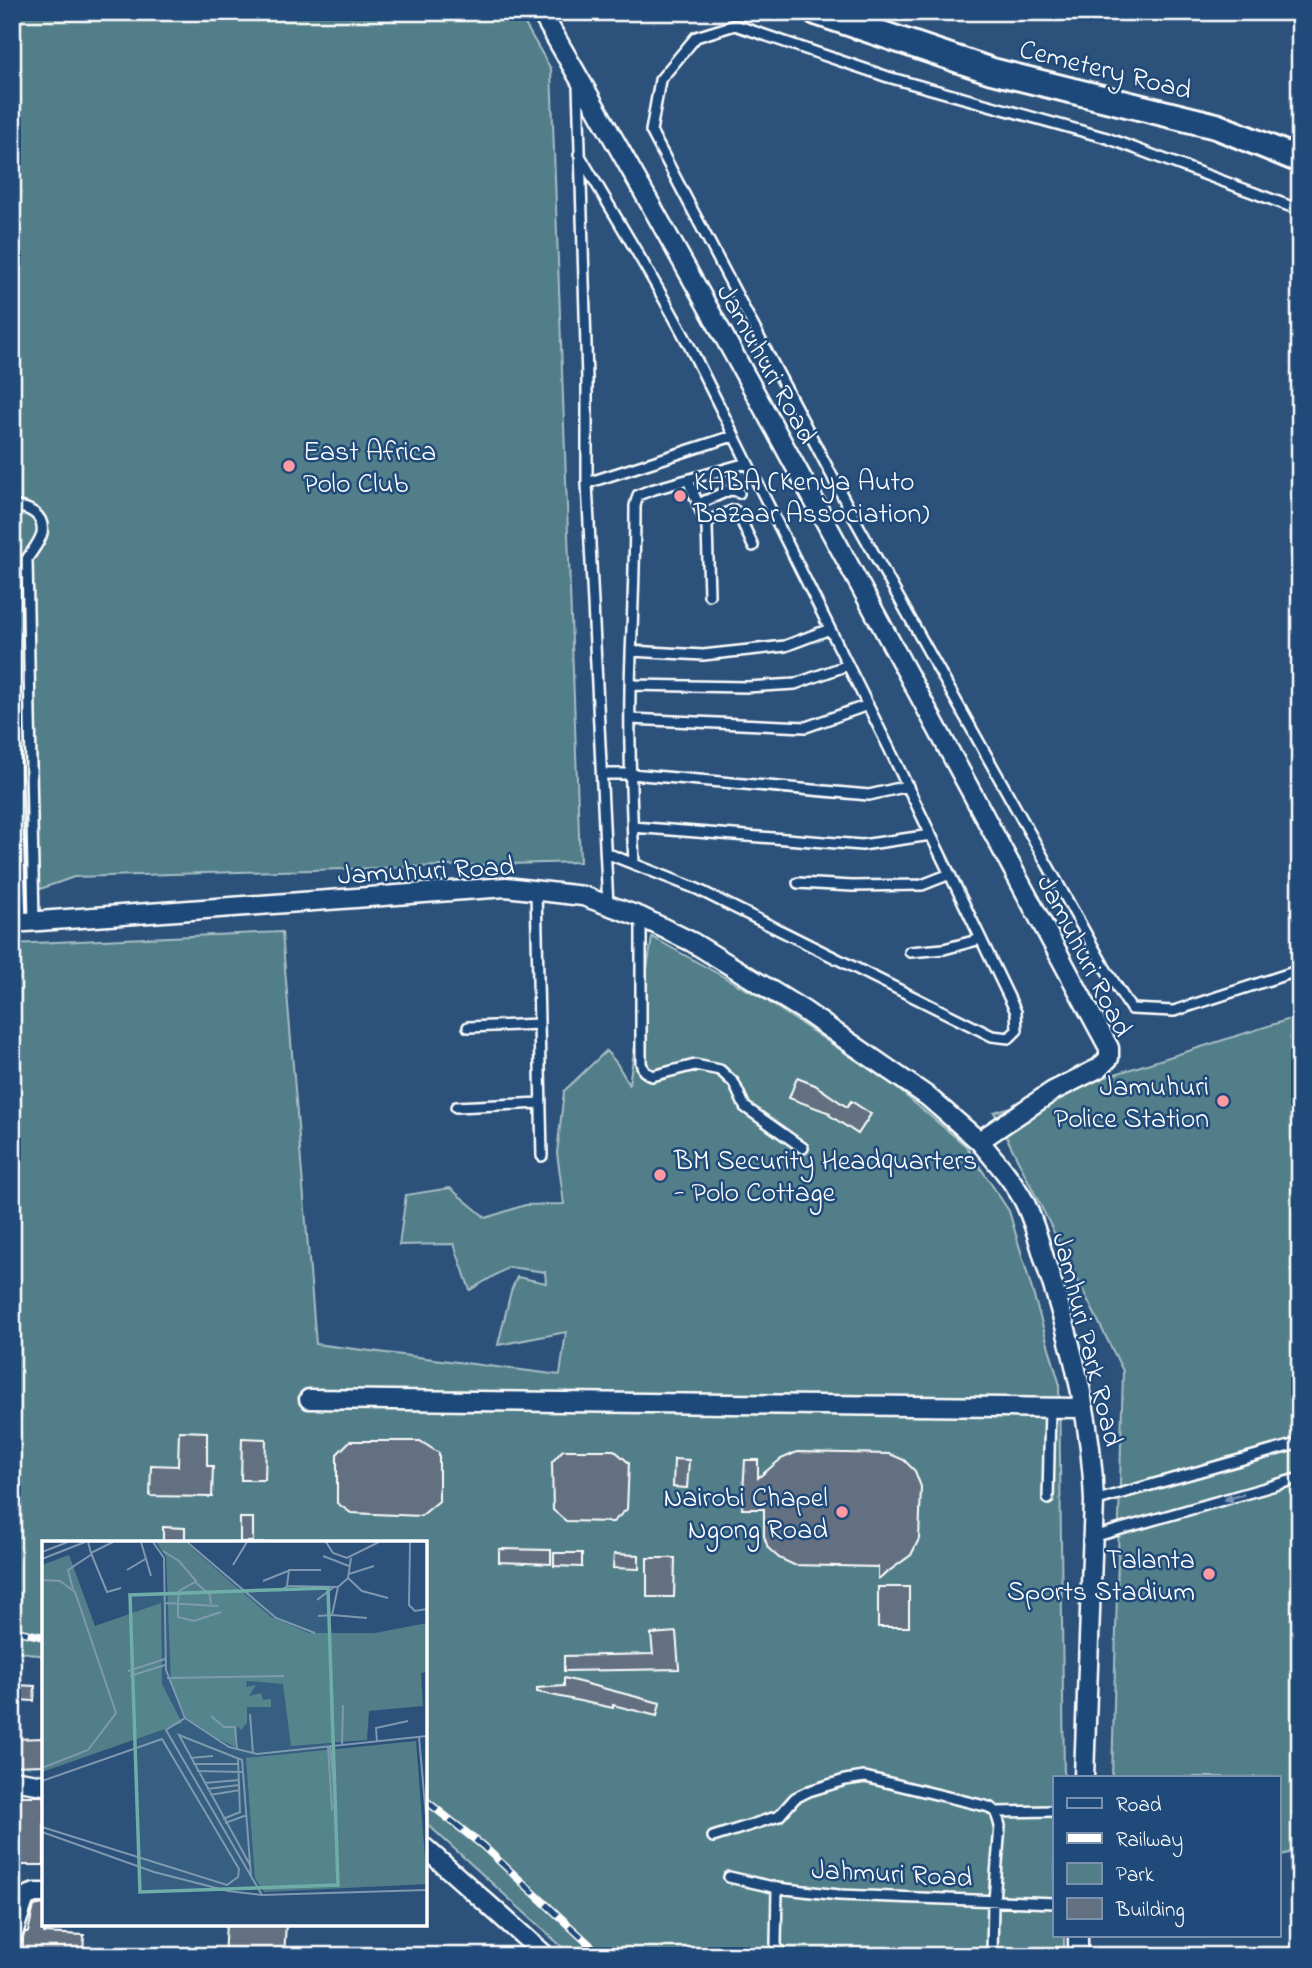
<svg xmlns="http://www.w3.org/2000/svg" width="1312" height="1968" font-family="'Indie Flower',sans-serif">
<rect width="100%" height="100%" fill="#2c527b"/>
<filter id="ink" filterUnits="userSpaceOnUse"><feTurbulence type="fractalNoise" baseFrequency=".0143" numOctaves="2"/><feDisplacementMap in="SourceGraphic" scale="14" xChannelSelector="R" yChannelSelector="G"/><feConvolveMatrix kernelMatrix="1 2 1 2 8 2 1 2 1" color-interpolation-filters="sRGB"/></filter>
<g filter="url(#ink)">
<path fill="#517e88" stroke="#a8bec4" stroke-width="2" d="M 12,12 L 518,12 L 551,69 L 580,862 L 74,877 L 26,894 L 12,894 Z
M 282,932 L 316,1344 L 560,1375 L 566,1332 L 498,1345 L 511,1291 L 517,1277 L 546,1283 L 545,1272 L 509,1267 L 470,1290 L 454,1244 L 399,1245 L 406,1195 L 450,1188 L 486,1218 L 525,1205 L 564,1204 L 557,1153 L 564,1091 L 606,1051 L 616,1062 L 629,1084 L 652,937 L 767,1001 L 893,1085 L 966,1146 L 1009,1211 L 1059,1382 L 1064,1777 L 1055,1777 L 1055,1935 L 1064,1935 L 1064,1956 L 572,1956 L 425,1822 L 425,1543 L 44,1543 L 44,1656 L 12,1650 L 12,944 Z
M 1300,1016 L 1300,1849 L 1279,1856 L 1279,1777 L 1112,1777 L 1123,1371 L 994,1112 Z"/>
<path fill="#627081" stroke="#fff" stroke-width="2" d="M 797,1078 L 815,1085 L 847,1107 L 851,1101 L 871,1114 L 858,1134 L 829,1115 L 830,1113 L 789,1098 Z
M 179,1431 L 207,1432 L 207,1466 L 213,1466 L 212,1497 L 150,1496 L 151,1465 L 178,1466 Z
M 242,1438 L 266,1439 L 265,1480 L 241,1480 Z
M 350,1441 L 420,1441 L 439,1453 L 439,1501 L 421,1516 L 351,1513 L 337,1503 L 337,1454 Z
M 563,1450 L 614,1450 L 629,1463 L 627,1509 L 613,1522 L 566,1521 L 553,1510 L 552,1462 Z
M 797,1452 L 890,1454 L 904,1460 L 915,1471 L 921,1487 L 919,1539 L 911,1555 L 878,1579 L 878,1567 L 794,1565 L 779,1558 L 768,1548 L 764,1536 L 764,1509 L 742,1509 L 745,1460 L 758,1460 L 758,1478 L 781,1459 Z
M 674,1459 L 689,1460 L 687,1488 L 673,1487 Z
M 240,1518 L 253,1518 L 253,1542 L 240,1542 Z
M 163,1527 L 185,1528 L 185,1543 L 163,1543 Z
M 499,1549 L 551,1550 L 551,1564 L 499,1562 Z
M 554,1553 L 582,1553 L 582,1567 L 554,1566 Z
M 614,1554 L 639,1555 L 639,1569 L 613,1568 Z
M 647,1558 L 675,1558 L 674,1597 L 647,1597 Z
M 878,1587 L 909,1587 L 909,1627 L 878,1627 Z
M 676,1632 L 679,1669 L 564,1671 L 564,1656 L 653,1654 L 651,1634 Z
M 564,1678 L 660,1703 L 657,1716 L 613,1705 L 613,1708 L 537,1692 L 537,1688 L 564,1686 Z
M 16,1685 L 35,1686 L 34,1701 L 15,1700 Z
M 44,1738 L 44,1765 L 12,1766 L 12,1739 Z
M 12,1796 L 44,1796 L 44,1865 L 12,1865 Z
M 44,1904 L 44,1933 L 84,1935 L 83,1956 L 23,1956 L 23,1938 L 25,1932 L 28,1932 L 34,1906 Z
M 226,1924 L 286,1924 L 284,1956 L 224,1956 Z"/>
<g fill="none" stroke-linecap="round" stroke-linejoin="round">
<defs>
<path id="lane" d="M 578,84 L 587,379 L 587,483 L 608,906
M 579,154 C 618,222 660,287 695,357 L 889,748 L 981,939 L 1016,1012 L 1017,1030 L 1009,1038 L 992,1036 L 697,889 L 606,853
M 1300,210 L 1107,138 L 888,77 L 735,25 L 696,37 L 660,80 L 651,131 L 853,516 L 1105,968 L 1131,1009 L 1174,1011 L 1300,970
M 688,480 L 707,526 L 709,595
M 587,483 L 733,436
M 698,504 L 730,490 L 738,491 L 739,493
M 12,507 C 28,506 45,515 42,533 C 40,542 32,551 27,559 L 34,922
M 705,522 L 734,510 L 738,513 L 753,546
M 12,640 L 21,923
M 631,651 L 703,655 L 785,646 L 830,629
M 630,685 L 747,687 L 795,684 L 848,665
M 630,719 L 806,727 L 868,705
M 602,774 L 631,774 L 869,795 L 908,786
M 633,827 L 862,845 L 931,835
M 634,864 C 631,795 628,725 631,656 C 633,606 635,557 635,506 L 638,495 L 651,490 L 747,463
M 798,883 L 852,886 L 922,885 L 950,874
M 536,890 L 542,1156
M 641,917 L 641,1063 L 644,1071 L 652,1076 L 695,1065 L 720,1070 L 734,1083 L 745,1107 L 803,1148
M 910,952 L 944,949 L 981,939
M 468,1027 L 539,1024
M 456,1107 L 541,1103
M 1048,1499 L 1050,1407
M 1094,1501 L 1300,1443
M 1093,1537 L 1300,1478
M 996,1812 L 1055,1811
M 713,1837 L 779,1816 L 795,1798 L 809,1791 L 845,1780 L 865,1777 L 989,1807 L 996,1812 L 1000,1826 L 994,1900
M 729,1877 L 777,1888 L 839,1895 L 1055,1903
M 777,1888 L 776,1945 L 782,1956
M 992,1956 L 993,1900"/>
<path id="street" d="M 12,923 L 506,887 L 583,896 L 641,917 L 692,942 L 803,1010 L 927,1096 L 979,1141 L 1053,1091 L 1099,1068 L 1109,1058 L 1109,1048 C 922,701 738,353 541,12
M 979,1141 C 995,1160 1012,1179 1024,1201 C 1033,1219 1039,1241 1045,1261 C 1070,1335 1092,1423 1094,1501 L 1084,1777
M 309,1399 L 1083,1408
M 12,1780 L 44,1785
M 425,1848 L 546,1956
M 12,1936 L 25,1897 L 35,1893 L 44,1893
M 1078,1956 L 1078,1935"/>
<path id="secondary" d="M 816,12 L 992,71 L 1216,126 L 1300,160"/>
</defs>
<use href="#lane" stroke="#fff" stroke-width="14"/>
<use href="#street" stroke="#fff" stroke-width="23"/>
<use href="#secondary" stroke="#fff" stroke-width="30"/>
<use href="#lane" stroke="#1f4a7a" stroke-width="9"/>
<use href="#street" stroke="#1f4a7a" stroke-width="18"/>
<use href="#secondary" stroke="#1f4a7a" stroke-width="24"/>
<defs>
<path id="rail" d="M 12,1630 L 44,1637
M 425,1800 L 483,1846 L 602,1956"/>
</defs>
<use href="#rail" stroke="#fff" stroke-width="8"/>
<use href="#rail" stroke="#1f4a7a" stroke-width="5" stroke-dasharray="16" stroke-linecap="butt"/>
</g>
<defs><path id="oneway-solid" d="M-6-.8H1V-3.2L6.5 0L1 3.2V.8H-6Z" transform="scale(1.75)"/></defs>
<use fill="#7992af" href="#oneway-solid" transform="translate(1234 1497) rotate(164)"/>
</g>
<g fill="#ff9aa2" stroke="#1f4a7a" stroke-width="2.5">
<circle cx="289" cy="466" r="7"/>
<circle cx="680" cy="496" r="7"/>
<circle cx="1223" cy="1101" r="7"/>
<circle cx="660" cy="1175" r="7"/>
<circle cx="842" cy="1512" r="7"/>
<circle cx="1209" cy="1574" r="7"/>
</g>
<g text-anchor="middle" stroke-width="5" stroke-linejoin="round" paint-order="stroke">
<g font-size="28" fill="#fff" stroke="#1f4a7a">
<text transform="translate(1106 68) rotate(14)" y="10">Cemetery Road</text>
<text transform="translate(768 363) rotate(61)" y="10">Jamuhuri Road</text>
<text transform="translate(426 869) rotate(-3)" y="10">Jamuhuri Road</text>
<text transform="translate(1086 955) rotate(63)" y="10">Jamuhuri Road</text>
<text transform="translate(1089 1339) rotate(76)" y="10">Jamhuri Park Road</text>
<text transform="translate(892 1872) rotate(3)" y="10">Jahmuri Road</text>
</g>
<g font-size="28" fill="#fff" stroke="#1f4a7a" text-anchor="start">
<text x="303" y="460">East Africa<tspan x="303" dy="32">Polo Club</tspan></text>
<text x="694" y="490">KABA (Kenya Auto<tspan x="694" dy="32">Bazaar Association)</tspan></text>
<text x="1209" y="1095" text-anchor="end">Jamuhuri<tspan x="1209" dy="32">Police Station</tspan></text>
<text x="674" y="1169">BM Security Headquarters<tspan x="674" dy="32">- Polo Cottage</tspan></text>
<text x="828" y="1506" text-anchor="end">Nairobi Chapel<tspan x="828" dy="32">Ngong Road</tspan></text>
<text x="1195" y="1568" text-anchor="end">Talanta<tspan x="1195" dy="32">Sports Stadium</tspan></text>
</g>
</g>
<g transform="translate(42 1541)">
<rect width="385" height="385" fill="#2c527b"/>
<path d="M 114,1 L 143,1 L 229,76 L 267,92 L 333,92 L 385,82 L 385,131 L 379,132 L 381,165 L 327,170 L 325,199 L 249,205 L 241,143 L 205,140 L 204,146 L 214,144 L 207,155 L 219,152 L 221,159 L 229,158 L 229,166 L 205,166 L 205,182 L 199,189 L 195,185 L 193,206 L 175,197 L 144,176 L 129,141 L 124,16 ZM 27,14 L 53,85 L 119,62 L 120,143 L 140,182 L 0,231 L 0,24 ZM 374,200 L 385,343 L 222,351 L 213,337 L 204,217 Z" fill="#517e88"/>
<path fill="none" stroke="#8097b0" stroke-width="2" d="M 46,1 L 49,12 L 71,1M 99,1 L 109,35M 111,1 L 122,17 L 124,129 L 143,177M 145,1 L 234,77 L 273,92M 284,1 L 291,12 L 305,17 L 337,1M 368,1 L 367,64 L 373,70 L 385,68M 121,10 L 137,20 L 155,41M 0,11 L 26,1M 49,12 L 65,51 L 79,47M 281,15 L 307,25M 0,18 L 43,1M 191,24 L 205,1M 85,29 L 105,17M 307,33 L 332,25M 306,37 L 320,50 L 346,57M 0,39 L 18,40 L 33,51 L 74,172 L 46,209 L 0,227M 221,40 L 246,30M 245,45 L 247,29 L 279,29M 31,48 L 26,29 L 50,13M 237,50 L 246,45 L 296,46 L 306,37 L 309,17M 275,59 L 292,46M 123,62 L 176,65M 136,63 L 137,50 L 153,41 L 168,54 L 169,63M 136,63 L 136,76 L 152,80 L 179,71M 290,74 L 325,77M 276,75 L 290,74 L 296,46M 86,130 L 123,118M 88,135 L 123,124M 125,137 L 242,135M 208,173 L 211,213M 169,175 L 182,186 L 193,186 L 195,209M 377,196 L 385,286M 335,201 L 334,187 L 366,180M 286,205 L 290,268 L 294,264 L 288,205M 300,205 L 301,164M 148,217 L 171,215M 200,218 L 209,335M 200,219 L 137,194 L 208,324M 151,223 L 196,223M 155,230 L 200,231M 0,240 L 120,198 L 197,328 L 196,336 L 185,344 L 0,286M 162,242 L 197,239M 165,248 L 197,244M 168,254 L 198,249M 181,278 L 198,271 L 196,217M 183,282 L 205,274M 0,291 L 112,331 L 186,350 L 220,354 L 385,349M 220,354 L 124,189 L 143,177 L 187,206 L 215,213 L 385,195"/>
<path fill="#6fada8" fill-opacity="0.15" stroke="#6fada8" stroke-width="3.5" d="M 286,47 L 296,344 L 98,351 L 88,54 Z"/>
<rect width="385" height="385" fill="none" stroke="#fff" stroke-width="3.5"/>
</g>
<rect width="1312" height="1968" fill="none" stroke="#1f4a7a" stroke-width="42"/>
<rect x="21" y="21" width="1270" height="1926" fill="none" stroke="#fff" stroke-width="2.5" filter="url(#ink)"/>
<rect x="1053" y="1776" width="228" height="161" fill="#1f4a7a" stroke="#7992af" stroke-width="2"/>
<rect x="1067" y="1798" width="35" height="10" fill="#1f4a7a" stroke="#7992af" stroke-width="2"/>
<text x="1116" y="1811" font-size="21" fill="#ffffff">Road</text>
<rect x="1067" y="1833" width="35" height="10" fill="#ffffff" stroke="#7992af" stroke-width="2"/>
<text x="1116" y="1846" font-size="21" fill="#ffffff">Railway</text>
<rect x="1067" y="1863" width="35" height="21" fill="#517e88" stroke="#7992af" stroke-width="2"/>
<text x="1116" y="1881" font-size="21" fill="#ffffff">Park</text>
<rect x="1067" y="1898" width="35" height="21" fill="#627081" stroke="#7992af" stroke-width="2"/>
<text x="1116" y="1916" font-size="21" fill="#ffffff">Building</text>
</svg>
